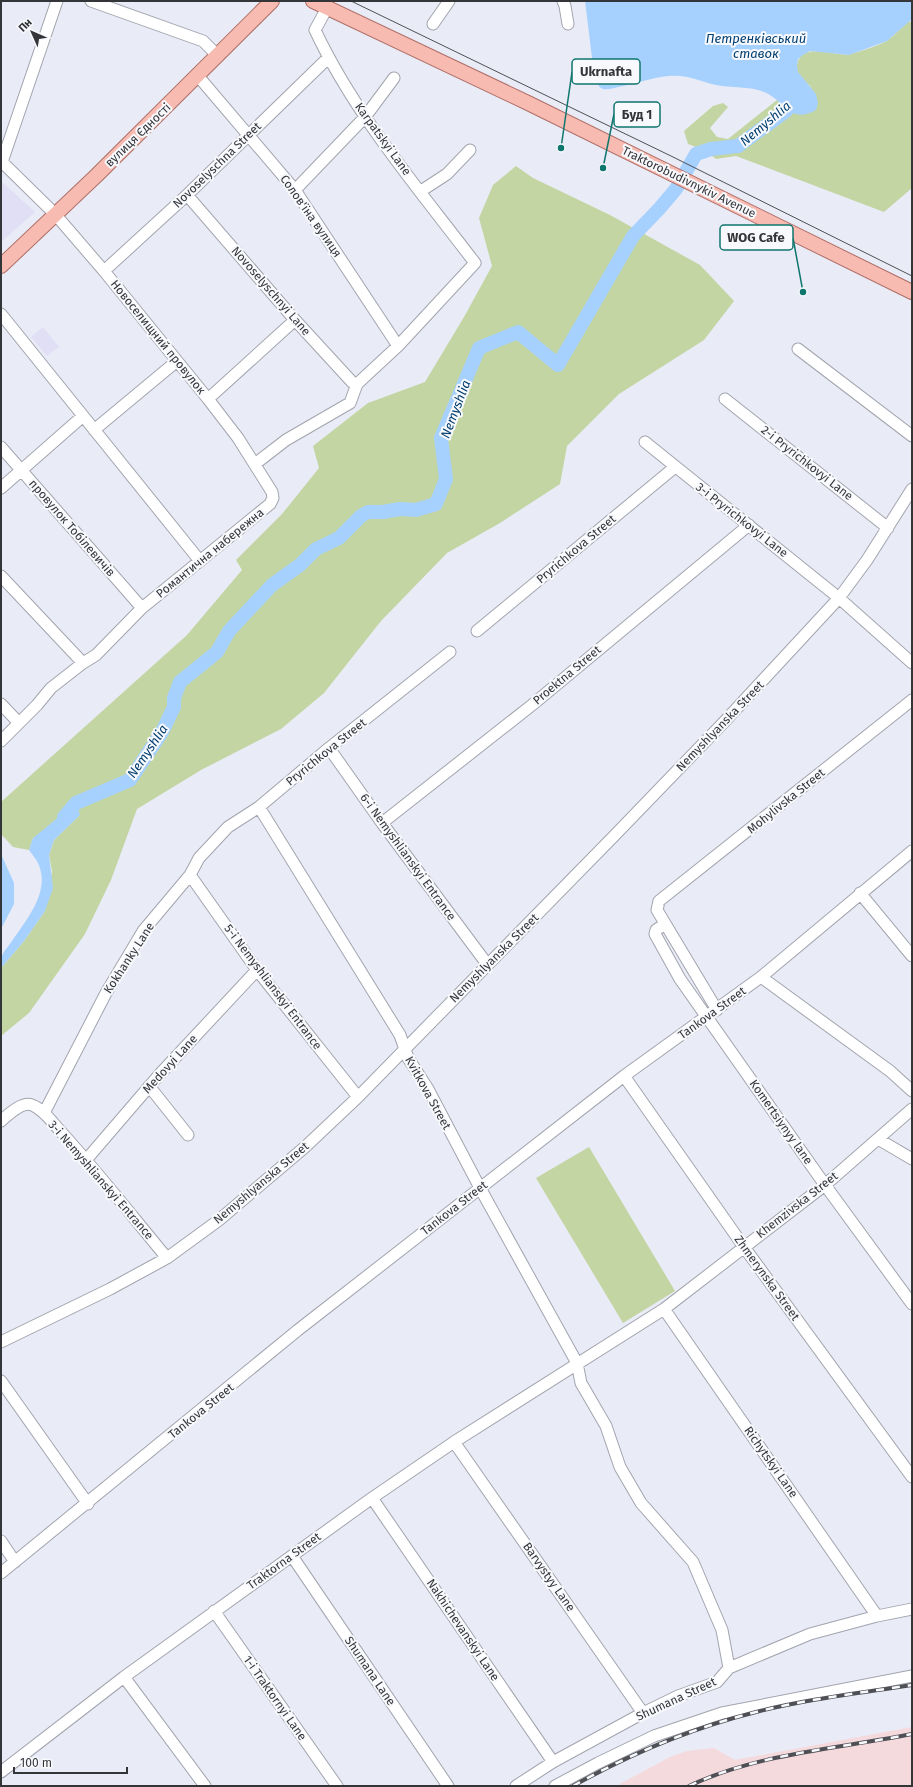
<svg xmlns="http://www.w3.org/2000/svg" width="913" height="1787" font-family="'Fira Sans',sans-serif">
<rect width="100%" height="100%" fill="#e9ebf6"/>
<path fill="#f5dadd" d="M 912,1727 L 912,1786 L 616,1786 L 670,1757 L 687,1751 L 714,1748 L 735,1760 Z"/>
<path fill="#e1dff5" d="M 1,181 L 35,212 L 1,242 Z
M 43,327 L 59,347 L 47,356 L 31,337 Z"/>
<path fill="#c3d5a2" d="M 909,21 L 912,23 L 912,188 L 884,212 L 736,156 L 716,159 L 704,150 L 688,144 L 684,131 L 713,106 L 723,103 L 728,107 L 710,128 L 717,137 L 728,139 L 777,100 L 786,111 L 811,87 C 804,80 793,72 798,61 C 806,42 836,57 850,54 C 859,52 881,45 888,40 C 895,35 902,27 909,21 Z
M 516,166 L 533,178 L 610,215 L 700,265 L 734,301 L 704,340 L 619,394 L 567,446 L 560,484 L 500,523 L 447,553 L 381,621 L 324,693 L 281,729 L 201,770 L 137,809 L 111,880 L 85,934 L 29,1013 L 1,1036 L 1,968 L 24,941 L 45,911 L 52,871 L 49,855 L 54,840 L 80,815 L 33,838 L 29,850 L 13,847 L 1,834 L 1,802 L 187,635 L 242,570 L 236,560 L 282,514 L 319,468 L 313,446 L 368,403 L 425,382 L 464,317 L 492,266 L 479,218 L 493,185 Z
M 589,1147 L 675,1291 L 623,1323 L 536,1178 Z"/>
<path fill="#a6d1fe" d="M 585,1 L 912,1 L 912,19 L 887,41 L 849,55 L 810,51 L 803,55 L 798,59 L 797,65 L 798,72 L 816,94 L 818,103 L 816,110 C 789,125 785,100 764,92 C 750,86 731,88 716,85 C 706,83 697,79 687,77 C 664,72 641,83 618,87 C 614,88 608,90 603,89 C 597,87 596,79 594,74 Z
M 76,803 L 80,815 L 54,840 L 49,855 L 53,888 L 45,911 L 24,941 L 1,968 C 1,952 3,954 12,941 C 27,919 51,891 38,863 C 36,859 32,854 29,850 L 33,838 Z
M 1,854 L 14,883 L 14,904 L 1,929 Z"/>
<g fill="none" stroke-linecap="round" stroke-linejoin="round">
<path stroke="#a6d1fe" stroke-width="14" d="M 64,817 L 76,803 L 130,780 L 162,732 L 174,707 L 174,698 L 180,682 L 217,652 L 229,631 L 272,585 L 300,565 L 316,549 L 339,538 L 361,516 L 368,512 L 383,512 L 400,509 L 416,510 L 436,504 L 446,479 L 441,438 L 479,348 L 518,332 L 558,365 L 633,236 L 659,209 L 676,189 L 696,154 L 711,149 L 738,146 L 786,111 L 792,104 L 793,95"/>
<defs>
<path id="minor" d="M 91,1 L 203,41 L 218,56
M 563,1 L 565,6 L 568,24
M 433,24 L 449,1
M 198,76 L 295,190 L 398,346
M 1,161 L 55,214 L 104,271 L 208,399 L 238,438 L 272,492 L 273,498 L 270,504 L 142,608 L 96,655 L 83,663 L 51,688 L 37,705 L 1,741
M 2,162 L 57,1
M 295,190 L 365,117 L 394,78
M 421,191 L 447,174 L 470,150
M 187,195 L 295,320 L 352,382 L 357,384
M 104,271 L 187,195 L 328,58
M 1,314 L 200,561
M 798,349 L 912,436
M 208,399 L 295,320
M 725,399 L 888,528
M 94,430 L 177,361
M 645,442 L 839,598 L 912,663
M 1,447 L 142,608
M 255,464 L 286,440 L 350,403 L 357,384 L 398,346 L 475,263 C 418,188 355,115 315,30 L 327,8
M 1,488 L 83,416
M 1,576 L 83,663
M 477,631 L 675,467
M 1,704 L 19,723
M 329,748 L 382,823 L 487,964
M 259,807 L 400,1035 L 408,1058 L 428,1089 L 480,1188 L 577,1363 L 581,1383 L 606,1426 L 620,1467 L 641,1503 L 693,1562 L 722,1630 L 729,1668
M 382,823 L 532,705 L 749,525
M 190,875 L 257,970 L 358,1097
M 860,893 L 912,956
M 665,924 L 656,930 L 655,934 L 680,979 L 825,1185 L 912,1304
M 761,977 L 890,1071 L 912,1091
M 717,1010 L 657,910 L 659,901 L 912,700
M 624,1076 L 744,1247 L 912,1477
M 149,1086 L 188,1135
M 44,1113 L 106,993 L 143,931 L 190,875 L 199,858 L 228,827 L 259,807 L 329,748 L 450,652
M 1,1121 C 8,1115 22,1101 32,1105 C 45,1110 54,1125 63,1134 C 99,1174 133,1217 167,1258
M 878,1139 L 912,1159
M 86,1160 L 159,1075 L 257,970
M 664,1309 L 877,1616
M 1,1342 L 110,1289 L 167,1258 L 219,1220 L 305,1147 L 358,1097 L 614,836 L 725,721 L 839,598 L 867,560 L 912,489
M 1,1381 L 88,1504
M 454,1442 L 643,1713
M 372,1498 L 553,1762
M 1,1541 L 15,1562
M 292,1556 L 448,1786
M 1,1573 L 298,1330 L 624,1076 L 761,977 L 912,851
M 214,1611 L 337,1786
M 124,1677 L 205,1786
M 1,1772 L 124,1677 L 372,1498 L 454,1442 L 664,1309 L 825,1185 L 912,1109
M 516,1786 L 553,1762 L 643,1713 L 678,1696 L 717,1682 L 729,1668 L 810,1634 L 877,1616 L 912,1609
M 555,1786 L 598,1763 L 654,1736 L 722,1713 L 912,1676"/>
<path id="major" d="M 313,1 L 528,103 L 912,292
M 1,266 L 97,175 L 272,1"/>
</defs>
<use href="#minor" stroke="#a2a4ae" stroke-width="13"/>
<use href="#major" stroke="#af6e66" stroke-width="16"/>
<use href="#minor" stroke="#fff" stroke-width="11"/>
<use href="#major" stroke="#f7bbb2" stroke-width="14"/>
<path stroke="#4f5055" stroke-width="1" d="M 351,1 L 671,156 L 912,276"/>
<defs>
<path id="rail" d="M 573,1786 C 630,1754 692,1728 756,1712 C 807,1699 860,1693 912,1685
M 689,1786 C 759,1753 837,1749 912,1734"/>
</defs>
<use href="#rail" stroke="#4f5055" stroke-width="4"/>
<use href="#rail" stroke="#f8f9fd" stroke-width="2.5" stroke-dasharray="8" stroke-linecap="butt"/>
</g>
<g text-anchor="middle" stroke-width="4" stroke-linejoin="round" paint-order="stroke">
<g font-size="12" fill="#343539" stroke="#f8f9fd">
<text transform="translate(138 135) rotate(-44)" y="4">вулиця Єдності</text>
<text transform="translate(383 139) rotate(54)" y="4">Karpatskyi Lane</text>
<text transform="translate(217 165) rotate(-44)" y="4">Novoselyschna Street</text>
<text transform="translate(689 182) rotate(26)" y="4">Traktorobudivnykiv Avenue</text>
<text transform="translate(311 216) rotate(55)" y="4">Солов'їна вулиця</text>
<text transform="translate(271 291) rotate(49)" y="4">Novoselyschnyi Lane</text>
<text transform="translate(158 337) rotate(51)" y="4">Новоселищний провулок</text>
<text transform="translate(807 463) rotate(38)" y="4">2-i Pryrichkovyi Lane</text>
<text transform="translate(742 520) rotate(38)" y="4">3-i Pryrichkovyi Lane</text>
<text transform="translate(72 528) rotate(49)" y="4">провулок Тобілевичів</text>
<text transform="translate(576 549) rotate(-40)" y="4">Pryrichkova Street</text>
<text transform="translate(210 553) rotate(-39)" y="4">Романтична набережна</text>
<text transform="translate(567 675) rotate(-40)" y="4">Proektna Street</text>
<text transform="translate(720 726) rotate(-46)" y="4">Nemyshlyanska Street</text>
<text transform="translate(326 752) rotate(-39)" y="4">Pryrichkova Street</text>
<text transform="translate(786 801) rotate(-39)" y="4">Mohylivska Street</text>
<text transform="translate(408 857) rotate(54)" y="4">6-i Nemyshlianskyi Entrance</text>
<text transform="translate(129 958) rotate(-57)" y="4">Kokhanky Lane</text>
<text transform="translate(494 958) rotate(-45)" y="4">Nemyshlyanska Street</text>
<text transform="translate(273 987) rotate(53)" y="4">5-i Nemyshlianskyi Entrance</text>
<text transform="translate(712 1013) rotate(-36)" y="4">Tankova Street</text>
<text transform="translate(170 1064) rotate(-48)" y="4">Medovyi Lane</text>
<text transform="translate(428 1093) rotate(61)" y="4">Kvitkova Street</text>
<text transform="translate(781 1122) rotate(55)" y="4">Komertsiynyy lane</text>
<text transform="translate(101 1180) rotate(49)" y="4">3-i Nemyshlianskyi Entrance</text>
<text transform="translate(261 1183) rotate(-40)" y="4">Nemyshlyanska Street</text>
<text transform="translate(797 1205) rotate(-38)" y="4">Khemzivska Street</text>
<text transform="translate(454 1208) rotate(-38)" y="4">Tankova Street</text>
<text transform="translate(767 1278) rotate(54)" y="4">Zhmerynska Street</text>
<text transform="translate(201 1411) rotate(-39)" y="4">Tankova Street</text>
<text transform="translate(771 1462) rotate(55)" y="4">Richytskyi Lane</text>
<text transform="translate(284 1561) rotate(-36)" y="4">Traktorna Street</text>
<text transform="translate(549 1577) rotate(55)" y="4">Barvystyy Lane</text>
<text transform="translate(463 1630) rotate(56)" y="4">Nakhichevanskyi Lane</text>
<text transform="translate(370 1671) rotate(56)" y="4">Shumana Lane</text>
<text transform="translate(275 1698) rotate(55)" y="4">1-i Traktornyi Lane</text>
<text transform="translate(676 1699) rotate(-25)" y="4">Shumana Street</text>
</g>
<g font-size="13" font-style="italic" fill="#013e70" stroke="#f8f9fd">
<text x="756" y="43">Петренківський<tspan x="756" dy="15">ставок</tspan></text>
<text transform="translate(765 123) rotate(-40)" y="5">Nemyshlia</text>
<text transform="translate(455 409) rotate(-69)" y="5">Nemyshlia</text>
<text transform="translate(147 751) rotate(-56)" y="5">Nemyshlia</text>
</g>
</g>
<path fill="none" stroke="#0f766e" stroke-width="1.5" d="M561 148L572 72M603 168L614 114M803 292L793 238"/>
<g fill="#0f766e" stroke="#f8f9fd" stroke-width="1.5">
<circle cx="561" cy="148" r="4"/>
<circle cx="603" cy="168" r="4"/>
<circle cx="803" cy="292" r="4"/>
</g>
<g fill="#f8f9fd" stroke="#0f766e" stroke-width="1.5">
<rect x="572" y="59" width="68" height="25" rx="4"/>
<rect x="614" y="102" width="46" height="25" rx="4"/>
<rect x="720" y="225" width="73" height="25" rx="4"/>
</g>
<g font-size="13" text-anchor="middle" font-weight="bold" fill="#343539">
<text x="606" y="76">Ukrnafta</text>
<text x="637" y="119">Буд 1</text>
<text x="756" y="242">WOG Cafe</text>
</g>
<rect width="913" height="1787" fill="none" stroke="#343539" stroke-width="4"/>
<g transform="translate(32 32) rotate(315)" stroke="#f8f9fd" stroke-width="3" paint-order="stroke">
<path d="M0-3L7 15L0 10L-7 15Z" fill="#343539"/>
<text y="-6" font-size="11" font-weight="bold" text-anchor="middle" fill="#343539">Пн</text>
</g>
<path d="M14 1767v6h113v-6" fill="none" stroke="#343539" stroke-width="2"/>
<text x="20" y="1767" font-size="12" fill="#343539" stroke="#f8f9fd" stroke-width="3" paint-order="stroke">100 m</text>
</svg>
